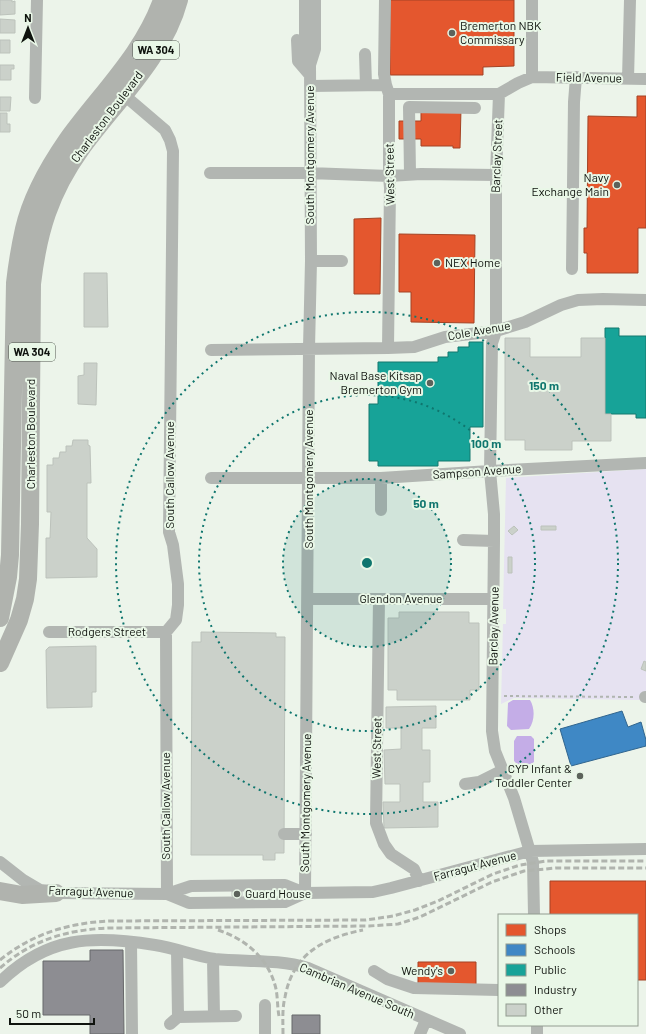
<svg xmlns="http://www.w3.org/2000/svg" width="646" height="1034" font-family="Barlow,sans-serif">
<rect width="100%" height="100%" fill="#ecf4ea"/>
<path fill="#e6e2f1" d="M 646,469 L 646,695 L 640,700 L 514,698 L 501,704 L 503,624 L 506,624 L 506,609 L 503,609 L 506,478 Z"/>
<path fill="#c4ade7" d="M 513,700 L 530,700 C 535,708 535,721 529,729 L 511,730 L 507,726 L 508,703 Z
M 517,736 L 531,736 L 534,739 L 534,762 L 531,764 L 518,765 L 514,761 L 514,741 Z"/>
<path fill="#e4572e" stroke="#a44324" d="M 390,0 L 514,0 L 514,66 L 483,67 L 483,75 L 390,75 Z
M 637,96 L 646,96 L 646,228 L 638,228 L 638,273 L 587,273 L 587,253 L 584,253 L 584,228 L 587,228 L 588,116 L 637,117 Z
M 461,109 L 460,148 L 453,148 L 453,146 L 421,146 L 421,139 L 399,139 L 399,121 L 421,121 L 421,111 Z
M 381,218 L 380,294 L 354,294 L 354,219 Z
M 399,234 L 475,235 L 474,323 L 411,322 L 411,292 L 399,292 Z
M 550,881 L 646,881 L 646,980 L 637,980 L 637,915 L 550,915 Z
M 418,962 L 476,962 L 476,986 L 418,987 Z"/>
<path fill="#3f88c5" stroke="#31658e" d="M 622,711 L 628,727 L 641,722 L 646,740 L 646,746 L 571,766 L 560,729 Z"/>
<path fill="#17a398" stroke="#15786f" d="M 605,328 L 619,328 L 619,336 L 646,336 L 646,418 L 636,418 L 636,414 L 605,414 Z
M 469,342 L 483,342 L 483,427 L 470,427 L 470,461 L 438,461 L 438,466 L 378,466 L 378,461 L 369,461 L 369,404 L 378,404 L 378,362 L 438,362 L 438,357 L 448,357 L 448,352 L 458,352 L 458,347 L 469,347 Z"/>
<path fill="#8d8d92" stroke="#67686a" d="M 90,950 L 123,950 L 124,1034 L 90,1034 L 90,1015 L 43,1015 L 43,961 L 90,961 Z
M 292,1015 L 320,1015 L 320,1034 L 292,1034 Z"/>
<path fill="#cbd1ca" stroke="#bcc2bb" d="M 0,0 L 12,0 L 12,2 L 15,1 L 15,14 L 0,15 Z
M 0,19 L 15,20 L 15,33 L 0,33 Z
M 0,40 L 10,40 L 10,53 L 0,53 Z
M 0,65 L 14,65 L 14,69 L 11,69 L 11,80 L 0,80 Z
M 0,97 L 11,97 L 10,111 L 0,111 Z
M 0,113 L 7,113 L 7,124 L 10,124 L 10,132 L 0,132 Z
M 84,273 L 107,273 L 108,327 L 84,327 Z
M 505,338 L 530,338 L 530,357 L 581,357 L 581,338 L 605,338 L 605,414 L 611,414 L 611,441 L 572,441 L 572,450 L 525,450 L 525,440 L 505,440 Z
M 84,363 L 97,363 L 96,405 L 78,404 L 78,376 L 84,375 Z
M 73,440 L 88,440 L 88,445 L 90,446 L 91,483 L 87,483 L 87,538 L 97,549 L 97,577 L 46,578 L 46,538 L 50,538 L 51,512 L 47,512 L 47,465 L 53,465 L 53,458 L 59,458 L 60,452 L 66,452 L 66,446 L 72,446 Z
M 514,526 L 518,530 L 512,535 L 508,531 Z
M 541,526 L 556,526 L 556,530 L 541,530 Z
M 508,557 L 512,557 L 512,573 L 508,573 Z
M 399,612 L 469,612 L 469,623 L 479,623 L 479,690 L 470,690 L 470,700 L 397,700 L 397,690 L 388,690 L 388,618 L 399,618 Z
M 201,632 L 276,633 L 276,637 L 285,637 L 284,853 L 275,853 L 275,860 L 263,860 L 263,855 L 191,855 L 192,642 L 201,642 Z
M 96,646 L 96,692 L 92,692 L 92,707 L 47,708 L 46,650 L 49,647 Z
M 644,661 L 646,662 L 646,671 L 641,669 Z
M 436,706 L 436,728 L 422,728 L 422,750 L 430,750 L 430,782 L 423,782 L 423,802 L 438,802 L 438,827 L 384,828 L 383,802 L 400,802 L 400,784 L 385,784 L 384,750 L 401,749 L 401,728 L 386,728 L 386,707 Z
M 232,891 L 242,891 L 242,896 L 232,896 Z"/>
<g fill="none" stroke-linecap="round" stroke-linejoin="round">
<path stroke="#b0b5b0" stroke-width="2" stroke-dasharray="3 3" stroke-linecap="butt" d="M 504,696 L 633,697"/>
<path stroke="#b2b6b2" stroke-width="12" d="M 305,0 L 305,52 L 310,65 L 311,261 L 309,348 L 305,893
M 385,0 L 384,74 L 386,85 L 389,94 L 389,176 L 390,188 L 388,348
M 532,0 L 532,77 L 518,83 L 499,94 L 496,175 L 496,331 L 492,343 L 490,471 L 494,514 L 494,541 L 492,731 L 495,751 L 514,798 L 533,862 L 534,915
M 297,40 L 298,61 L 310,75
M 365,54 L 366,85
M 310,65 L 315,49 L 315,0
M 532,77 L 646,79
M 628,79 L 630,0
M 310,86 L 386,85
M 389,94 L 499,94
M 124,95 L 165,130 L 170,140 L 173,151 L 169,532 L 173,545 L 178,584 L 178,605 L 176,620 L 166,632 L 167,894
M 35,98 L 37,0
M 210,173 L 309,173 L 389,176 L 421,174 L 496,175
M 410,174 L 409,107 L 475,108
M 311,261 L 342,261
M 572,269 L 574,102 L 576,77
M 211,350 L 388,348 L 414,347 L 445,337 L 496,331 L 525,322 L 561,305 L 578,300 L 603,299 L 646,300
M 211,478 L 381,478 L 490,471 L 646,463
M 381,478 L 381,510
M 463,540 L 494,541
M 308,599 L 494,599
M 379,599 L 376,823 L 384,844 L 391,854 L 414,869 L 419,881
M 49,632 L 166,632
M 645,697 L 646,697
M 465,784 L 479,782 L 503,770
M 284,834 L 306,834
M 0,862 L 23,880 L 40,890 L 56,893 L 167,894 L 191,886 L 285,885 L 305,893
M 167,894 L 189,903 L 285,902 L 305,893 L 373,892 L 391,888 L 530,851 L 646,849
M 131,942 L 132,1034
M 213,959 L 214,1016
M 374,971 L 387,979 L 414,988 L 499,990
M 0,982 C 47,936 93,935 155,945 C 175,948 195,956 215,959 C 246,962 278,959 308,968 L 460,1034
M 265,1005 L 265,1034
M 178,1017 L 236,1016
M 170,1024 L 178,1017 L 177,950
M 537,1025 L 537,1034
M 420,1034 L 426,1020"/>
<path stroke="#b0b3ae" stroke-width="18" d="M 0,618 L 8,577 L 10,555 L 15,283 C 17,265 20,247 24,229 C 31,198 49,166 67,140 C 100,94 143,54 162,0
M 0,663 L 19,620 L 25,599 L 28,579 L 30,524 L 32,284 C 38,232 50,192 81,149 C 115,102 164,57 179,0
M 0,891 L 22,895 L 56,893"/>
<path stroke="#b0b4ae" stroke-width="3" stroke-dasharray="6 3" stroke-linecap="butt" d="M 218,930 C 245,939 267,957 275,985 C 278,995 277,1006 279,1016
M 0,960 C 32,934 68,923 109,921 L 366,920 L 393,916 L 415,910 L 438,901 L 493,874 L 520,865 L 546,861 L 646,861
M 0,968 C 32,940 66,930 108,928 L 369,926 L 398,924 L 420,917 L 492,882 L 524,871 L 556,868 L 646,868
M 283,1034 C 283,1022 282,1009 285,997 C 293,954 323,938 363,930"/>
</g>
<circle cx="367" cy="563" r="84" fill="#0f766e" fill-opacity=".12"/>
<g fill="none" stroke="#0f766e" stroke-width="2" stroke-dasharray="2 4">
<circle cx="367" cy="563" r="84"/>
<circle cx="367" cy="563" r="168"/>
<circle cx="367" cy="563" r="251"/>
</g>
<g fill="#5c625b" stroke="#e9f7e7" stroke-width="1.5">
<circle cx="452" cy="33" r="4"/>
<circle cx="617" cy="185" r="4"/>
<circle cx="437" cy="263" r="4"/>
<circle cx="430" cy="383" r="4"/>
<circle cx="580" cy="776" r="4"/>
<circle cx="237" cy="894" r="4"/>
<circle cx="451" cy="971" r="4"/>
</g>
<g text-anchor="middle" stroke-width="4" stroke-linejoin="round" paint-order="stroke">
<g fill="#e9f7e7" stroke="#50574f" stroke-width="1">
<rect x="133" y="41" width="46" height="18" rx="3"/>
<rect x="9" y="343" width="46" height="18" rx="3"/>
</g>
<g font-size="11" font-weight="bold" fill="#0f130e">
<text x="156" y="54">WA 304</text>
<text x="32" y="356">WA 304</text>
</g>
<g font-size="12" fill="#0f130e" stroke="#e9f7e7" text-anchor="end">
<text x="460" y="30" text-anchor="start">Bremerton NBK<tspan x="460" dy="14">Commissary</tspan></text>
<text x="609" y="182">Navy<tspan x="609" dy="14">Exchange Main</tspan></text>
<text x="445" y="267" text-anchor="start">NEX Home</text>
<text x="422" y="380">Naval Base Kitsap<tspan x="422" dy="14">Bremerton Gym</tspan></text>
<text x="572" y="773">CYP Infant &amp;<tspan x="572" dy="14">Toddler Center</tspan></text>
<text x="245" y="898" text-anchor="start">Guard House</text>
<text x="443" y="975">Wendy's</text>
</g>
<g font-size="12" fill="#0f130e" stroke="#e9f7e7">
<text transform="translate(589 78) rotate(1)" y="4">Field Avenue</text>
<text transform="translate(107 117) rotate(-53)" y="4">Charleston Boulevard</text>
<text transform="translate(310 155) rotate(-90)" y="4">South Montgomery Avenue</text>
<text transform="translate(497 156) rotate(-88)" y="4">Barclay Street</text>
<text transform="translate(390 174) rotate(-91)" y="4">West Street</text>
<text transform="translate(479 331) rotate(-10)" y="4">Cole Avenue</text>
<text transform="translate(31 434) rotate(-90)" y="4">Charleston Boulevard</text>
<text transform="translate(477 472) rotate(-4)" y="4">Sampson Avenue</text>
<text transform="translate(170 475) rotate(-90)" y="4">South Callow Avenue</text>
<text transform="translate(309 479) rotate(-90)" y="4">South Montgomery Avenue</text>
<text x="401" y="603">Glendon Avenue</text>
<text transform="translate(494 626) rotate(-89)" y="4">Barclay Avenue</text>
<text x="107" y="636">Rodgers Street</text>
<text transform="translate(377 748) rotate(-89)" y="4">West Street</text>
<text transform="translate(306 803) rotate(-89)" y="4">South Montgomery Avenue</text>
<text transform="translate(166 806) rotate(-90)" y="4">South Callow Avenue</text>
<text transform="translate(475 866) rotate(-15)" y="4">Farragut Avenue</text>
<text transform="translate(91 892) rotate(2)" y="4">Farragut Avenue</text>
<text transform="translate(357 991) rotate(23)" y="4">Cambrian Avenue South</text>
</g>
</g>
<circle cx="367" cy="563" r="6" fill="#0f766e" stroke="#e9f7e7" stroke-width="2"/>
<g font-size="12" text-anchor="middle" font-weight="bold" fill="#0f766e" stroke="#e9f7e7" stroke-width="4" stroke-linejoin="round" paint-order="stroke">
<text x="544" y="390">150 m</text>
<text x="486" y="448">100 m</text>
<text x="426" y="508">50 m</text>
</g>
<rect x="498" y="914" width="140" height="112" fill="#e9f7e7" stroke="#929c90"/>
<rect x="506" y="924" width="20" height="12" fill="#e4572e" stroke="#929c90"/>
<text x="534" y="934" font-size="12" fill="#0f130e">Shops</text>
<rect x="506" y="944" width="20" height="12" fill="#3f88c5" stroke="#929c90"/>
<text x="534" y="954" font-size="12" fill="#0f130e">Schools</text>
<rect x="506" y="964" width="20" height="12" fill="#17a398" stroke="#929c90"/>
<text x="534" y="974" font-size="12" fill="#0f130e">Public</text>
<rect x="506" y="984" width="20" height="12" fill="#8d8d92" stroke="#929c90"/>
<text x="534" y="994" font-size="12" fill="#0f130e">Industry</text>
<rect x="506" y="1004" width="20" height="12" fill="#cbd1ca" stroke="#929c90"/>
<text x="534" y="1014" font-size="12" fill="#0f130e">Other</text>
<g transform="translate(28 28)" stroke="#e9f7e7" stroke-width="3" paint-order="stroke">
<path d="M0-3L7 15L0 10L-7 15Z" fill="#0f130e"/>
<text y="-6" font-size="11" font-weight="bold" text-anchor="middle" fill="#0f130e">N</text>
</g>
<path d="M10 1018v6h84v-6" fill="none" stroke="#0f130e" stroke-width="2"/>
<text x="16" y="1018" font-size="12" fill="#0f130e" stroke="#e9f7e7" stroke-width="3" paint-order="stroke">50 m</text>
</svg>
